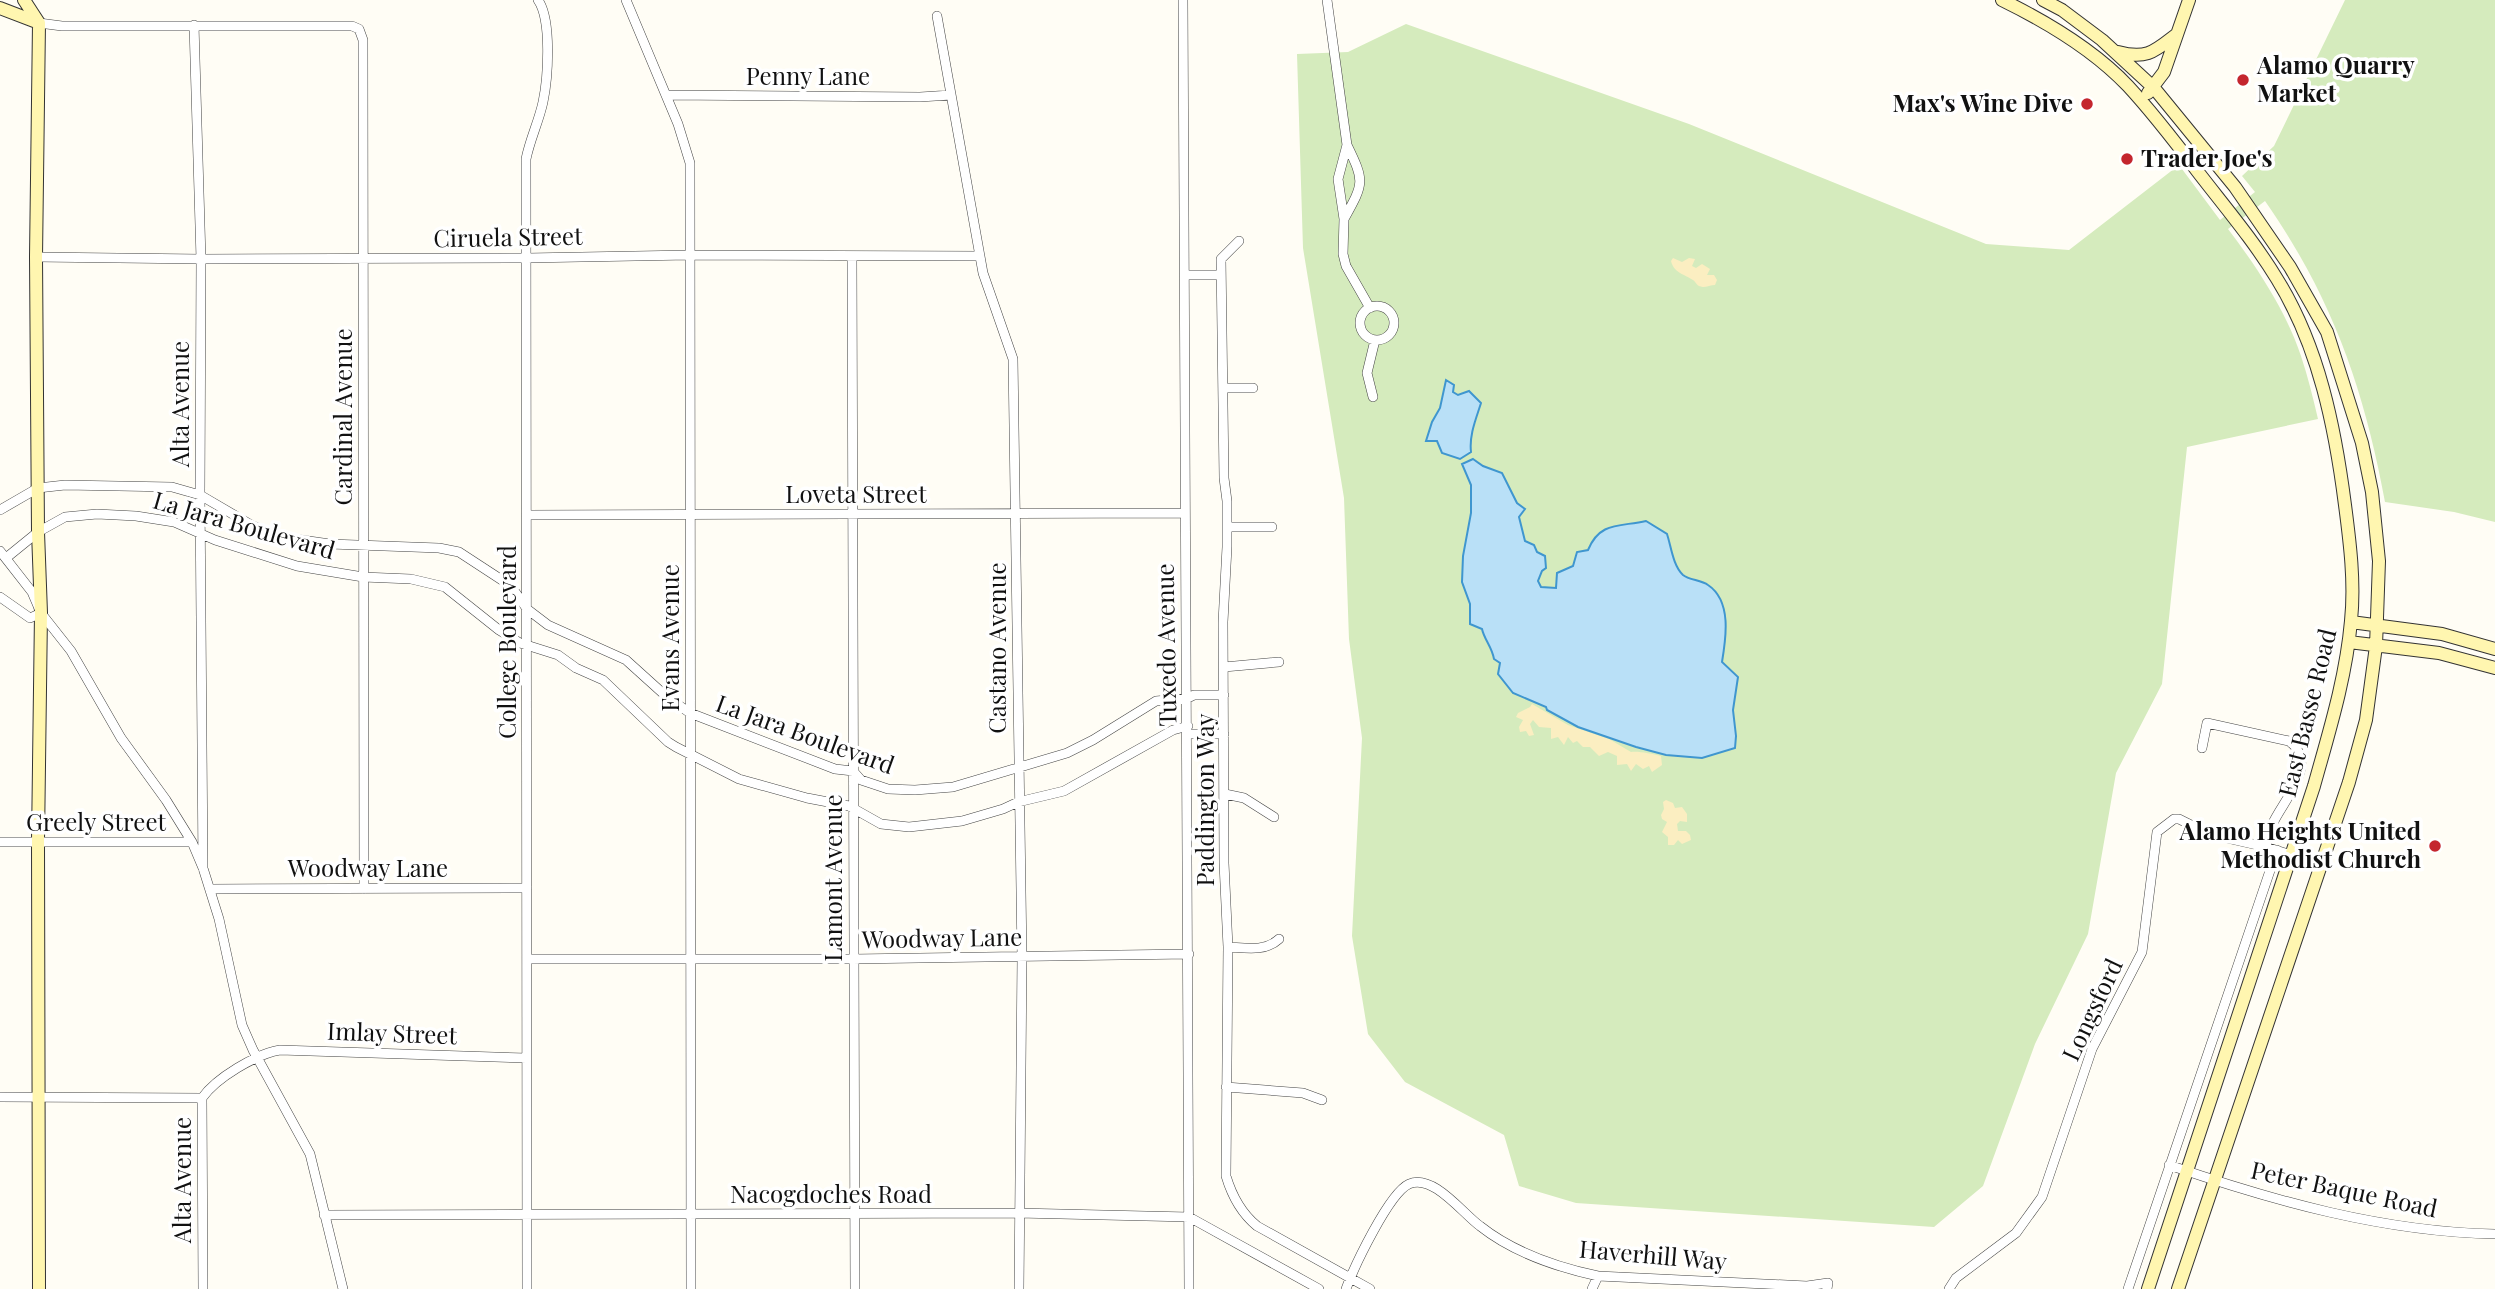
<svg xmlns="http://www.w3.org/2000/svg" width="2495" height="1289" font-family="'Playfair Display',serif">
<rect width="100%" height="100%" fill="#fffdf5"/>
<path fill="#d5ebbd" d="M 2345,0 L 2495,0 L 2495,522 L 2454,512 L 2385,502 C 2364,388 2332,297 2265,201 L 2228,229 C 2257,267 2286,311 2301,356 C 2308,377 2313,398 2318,419 L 2187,447 L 2162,684 L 2116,773 L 2088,934 L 2035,1044 L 1983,1186 L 1934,1227 L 1576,1203 L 1519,1186 L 1504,1135 L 1405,1082 L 1368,1034 L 1352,936 L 1362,738 L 1349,639 L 1344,498 L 1303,248 L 1297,54 L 1348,52 L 1406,24 L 1689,124 L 1986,244 L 2069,250 L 2179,165 L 2220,220 L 2255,192 L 2242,176 L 2274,146 Z"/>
<path fill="#fbeec1" d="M 1673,258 L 1682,262 L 1689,258 L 1695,259 L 1692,266 L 1696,268 L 1702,264 L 1710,269 L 1707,275 L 1714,275 L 1717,280 L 1715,285 C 1711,285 1707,287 1703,287 C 1696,286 1697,283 1693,280 C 1684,274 1674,273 1671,261 Z
M 1532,704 L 1568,725 L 1609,739 L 1631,752 C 1639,751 1652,754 1661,756 L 1662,765 L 1652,772 L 1649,766 L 1643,769 L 1636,764 L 1631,771 L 1627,764 L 1617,765 L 1617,756 L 1608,752 L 1599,756 L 1590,747 L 1583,747 L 1577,741 L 1573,743 L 1568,737 L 1564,745 L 1558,737 L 1551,739 L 1551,728 L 1539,727 L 1533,720 L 1530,724 L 1534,735 L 1529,736 L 1526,731 L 1520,732 L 1519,727 L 1523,720 L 1516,717 L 1518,713 L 1530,707 Z
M 1666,800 L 1673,803 L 1675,808 L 1682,807 L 1687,814 L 1687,822 L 1680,821 L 1677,824 L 1678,831 L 1686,831 L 1690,835 L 1691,840 L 1682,844 L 1678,840 L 1674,845 L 1668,845 L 1668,837 L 1662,832 L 1667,822 L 1662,819 L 1661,815 L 1664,809 L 1663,802 Z"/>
<path fill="#b9e0f7" stroke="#3f96cf" stroke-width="2" d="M 1446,380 L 1454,385 L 1453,392 L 1458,395 L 1469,391 L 1481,403 C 1476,419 1469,435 1471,452 L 1460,459 L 1442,453 L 1437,441 L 1426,441 L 1432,422 L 1440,408 Z
M 1473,459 L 1483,466 L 1502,473 L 1517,503 L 1525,509 L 1519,517 L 1525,541 L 1534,545 L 1537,552 L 1545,556 L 1546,568 L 1542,571 L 1538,581 L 1541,587 L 1556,588 L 1557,573 L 1573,566 L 1577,552 L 1588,550 C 1600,521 1620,527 1646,521 L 1667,534 C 1671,546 1673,566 1683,575 C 1689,580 1701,580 1708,585 C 1732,601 1726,638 1722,662 L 1738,677 L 1733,710 L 1736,736 L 1735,748 L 1702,758 L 1666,755 L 1636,747 L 1578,727 L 1547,710 L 1546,707 L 1513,693 L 1498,674 L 1500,663 L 1494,659 C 1492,647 1484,639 1482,629 L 1470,624 L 1470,604 L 1462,582 L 1463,556 L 1471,513 L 1471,485 L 1462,464 Z"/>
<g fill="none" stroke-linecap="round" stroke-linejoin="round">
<defs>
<path id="street" d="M 626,0 L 678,124 L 690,163 L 691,1289
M 1183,0 L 1189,1289
M 1327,0 L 1347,145
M 937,16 L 983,273 L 1013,359 L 1022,957 L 1019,1289
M 39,23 L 62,26 L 352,26 L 359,29 L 363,40 L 364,889
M 194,25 L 201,259 L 200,495 L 203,868
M 666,95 L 920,97 L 951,95
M 1344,219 C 1364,183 1365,182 1347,145 L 1338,179 L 1344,219 L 1343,254 L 1346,266 L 1370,308
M 1239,241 L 1221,259 L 1224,478 L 1227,501 L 1227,547 L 1223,622 L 1224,863 L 1228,947 L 1226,1176 C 1232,1196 1241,1213 1257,1226 L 1370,1289
M 36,257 L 201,259 L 527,258 L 689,255 L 980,256
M 852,257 L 855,1289
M 1185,275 L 1221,275
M1360 323a17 17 0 1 1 34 0a17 17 0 1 1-34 0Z
M 1223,388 L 1253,388
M 1373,397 L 1367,373 L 1375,340
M 0,510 L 38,488 L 65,485 L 172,487 L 200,495 L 253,526 L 288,538 L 330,544 L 439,548 L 459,552 L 511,586 L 527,609 L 548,625 L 626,660 L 667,697 L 690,713 L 835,769 L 853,771 L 861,780 L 888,789 L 915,790 L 953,787 L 1067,753 L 1093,740 L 1156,701 L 1188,698 L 1194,695 L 1224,695
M 527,515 L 1184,513
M 1227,527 L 1272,527
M 0,551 L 32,592 L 41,613 L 71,651 L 121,738 L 166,800 L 192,842 L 203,868 L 219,919 L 242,1025 L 253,1050 L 310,1154 L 343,1289
M 6,558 L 38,532 L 65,517 L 97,514 L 136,516 L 174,522 L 215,540 L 297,566 L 363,577 L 411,579 L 445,587 L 499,630 L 520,643 L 558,655 L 576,668 L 603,680 L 668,742 L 676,747 L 739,779 L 807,798 L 849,806 L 881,824 L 909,827 L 962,821 L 1003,809 L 1018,802 L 1064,791 L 1173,730 L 1188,726
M 0,597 L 30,618 L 41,613
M 1224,667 L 1279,662
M 1188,734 L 1224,734
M 2202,748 L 2207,723 L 2289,741 C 2320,764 2283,800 2272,825 C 2270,832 2268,839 2266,847
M 1225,794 L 1244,798 L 1274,817
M 0,842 L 192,842
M 210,889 L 527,888
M 1228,947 C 1246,948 1265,952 1279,939
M 527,959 L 853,959 L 1189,954
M 1226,1087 L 1303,1093 L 1322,1100
M 0,1097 L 202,1098
M 2169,1165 C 2274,1201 2384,1232 2495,1234
M 324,1215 L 1018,1213 L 1189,1217 L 1319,1289
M 203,1289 L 202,1098 C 216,1078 256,1054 280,1050 L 526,1058
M 527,1289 L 526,159 C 530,139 539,121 543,102 C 548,78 552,20 538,0
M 1346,1289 C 1354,1267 1389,1193 1409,1184 C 1433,1173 1463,1214 1480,1226 C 1514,1253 1556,1267 1598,1276 L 1807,1286 L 1828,1283 L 1827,1289
M 1592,1289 L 1598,1276
M 1949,1289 L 1956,1278 L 2016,1233 L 2042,1197 L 2092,1049 L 2142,952 L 2157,832 L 2174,819 L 2179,819 L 2209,834 L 2266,847 L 2291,855
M 2128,1289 L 2277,850"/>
<path id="secondary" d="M 24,0 L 39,23
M 2002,0 C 2047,22 2093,49 2128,86 C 2153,113 2176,143 2198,172 C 2225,207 2254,241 2277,279 C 2319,347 2335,427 2345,505 C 2350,543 2355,583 2351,621 C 2346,678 2329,732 2314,786 L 2148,1289
M 2043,0 L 2062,10 L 2102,40 L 2154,88 L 2235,187 L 2290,267 L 2327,332 L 2362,443 L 2372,492 L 2379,561 L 2376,646 L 2366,720 L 2349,782 L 2178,1289
M 0,8 L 39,23
M 2118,52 C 2147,60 2155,51 2177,34
M 2148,93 L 2164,72 L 2189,0
M 2351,622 L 2442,634 L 2495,649
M 2349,642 L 2439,653 L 2495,668
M 39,1289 L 38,841 L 41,613 L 38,532 L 36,257 L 39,23"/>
</defs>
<use href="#street" stroke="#444" stroke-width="10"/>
<use href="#secondary" stroke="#333" stroke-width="14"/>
<use href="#street" stroke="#fff" stroke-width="9"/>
<use href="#secondary" stroke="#fff6b0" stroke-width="12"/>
</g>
<g fill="#c4262e" stroke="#fff" stroke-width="2.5">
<circle cx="2243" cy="80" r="7"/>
<circle cx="2087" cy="104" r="7"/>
<circle cx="2127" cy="159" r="7"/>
<circle cx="2435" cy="846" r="7"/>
</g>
<g text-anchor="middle" stroke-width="7" stroke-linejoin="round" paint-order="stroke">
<g font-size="24" font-weight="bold" fill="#111" stroke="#fff" text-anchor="start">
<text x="2257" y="74">Alamo Quarry<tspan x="2257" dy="28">Market</tspan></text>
<text x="2073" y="112" text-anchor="end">Max's Wine Dive</text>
<text x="2141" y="167">Trader Joe's</text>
<text x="2421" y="840" text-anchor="end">Alamo Heights United<tspan x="2421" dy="28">Methodist Church</tspan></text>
</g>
<g font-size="24" fill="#111" stroke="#fff">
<text x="808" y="85">Penny Lane</text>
<text transform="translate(508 238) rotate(-1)" y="8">Ciruela Street</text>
<text transform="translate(181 404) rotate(-90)" y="8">Alta Avenue</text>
<text transform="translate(344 417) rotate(-90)" y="8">Cardinal Avenue</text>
<text x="856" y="503">Loveta Street</text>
<text transform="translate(244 526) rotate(16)" y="8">La Jara Boulevard</text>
<text transform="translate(671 638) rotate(-90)" y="8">Evans Avenue</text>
<text transform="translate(508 642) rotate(-90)" y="8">College Boulevard</text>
<text transform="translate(1167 645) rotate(-91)" y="8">Tuxedo Avenue</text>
<text transform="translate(998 648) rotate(-90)" y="8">Castano Avenue</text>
<text transform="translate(2308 713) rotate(-76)" y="8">East Basse Road</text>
<text transform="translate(805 735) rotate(20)" y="8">La Jara Boulevard</text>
<text transform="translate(1206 800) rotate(-90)" y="8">Paddington Way</text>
<text x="96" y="831">Greely Street</text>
<text x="368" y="877">Woodway Lane</text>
<text transform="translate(834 878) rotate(-90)" y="8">Lamont Avenue</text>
<text transform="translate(942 939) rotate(-1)" y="8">Woodway Lane</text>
<text transform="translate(2093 1010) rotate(-65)" y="8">Longsford</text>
<text transform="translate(392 1034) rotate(2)" y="8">Imlay Street</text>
<text transform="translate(183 1180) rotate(-90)" y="8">Alta Avenue</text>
<text transform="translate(2344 1190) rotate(12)" y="8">Peter Baque Road</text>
<text x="831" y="1203">Nacogdoches Road</text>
<text transform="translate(1653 1256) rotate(5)" y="8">Haverhill Way</text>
</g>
</g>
</svg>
